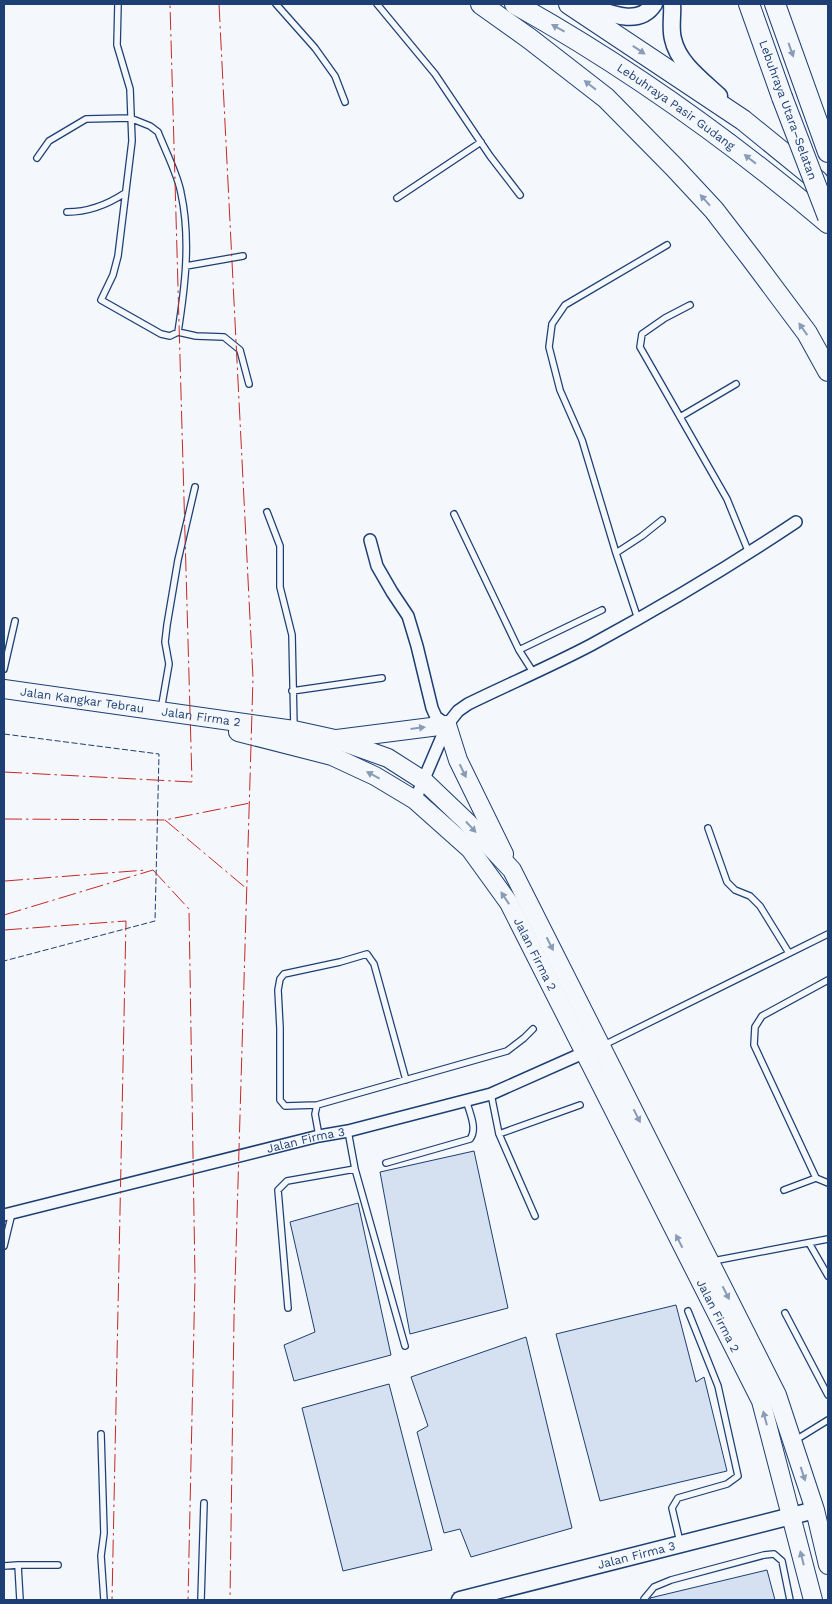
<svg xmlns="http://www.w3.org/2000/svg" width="832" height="1604" font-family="'Work Sans',sans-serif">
<rect width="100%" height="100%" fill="#f4f7fb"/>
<path fill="#d5e0f0" stroke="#1d3f73" d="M 474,1151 L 508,1308 L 410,1334 L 380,1172 Z
M 358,1203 L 391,1355 L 294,1381 L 284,1345 L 315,1332 L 290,1222 Z
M 676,1305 L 696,1382 L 704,1377 L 727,1471 L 600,1501 L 556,1334 Z
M 526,1337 L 572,1528 L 471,1557 L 460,1529 L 444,1533 L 417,1432 L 428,1426 L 411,1377 Z
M 389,1384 L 432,1550 L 343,1571 L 302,1408 Z
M 767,1570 L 775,1600 L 651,1600 L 650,1598 Z"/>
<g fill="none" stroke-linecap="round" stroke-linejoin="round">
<defs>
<path id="lane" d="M 118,4 L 117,45 L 130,89 L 132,141 L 118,256 L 113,275 L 101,300 L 161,334 L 170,336 L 178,332 L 196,336 L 224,337 L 240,350 L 249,384
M 276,4 L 315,48 L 335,76 L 345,102
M 377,4 L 435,74 L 490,156 L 520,195
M 37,158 L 49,141 L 86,119 L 130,118 L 150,126 L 158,132 C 165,150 178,175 181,193 C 191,239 185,287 178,332
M 397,198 L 481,142
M 67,212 C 88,212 107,205 125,193
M 186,266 L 243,256
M 690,305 L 665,318 L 642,334 L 640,347 L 727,499 L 749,553
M 680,417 L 736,384
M 267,512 L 280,546 L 280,587 L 292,635 L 294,728
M 454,514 L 519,650 L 533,672
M 616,553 L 642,536 L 662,520
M 638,619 L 616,553 L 582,440 L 560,390 L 549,347 L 552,324 L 565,305 L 667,245
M 519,650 L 602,610
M 4,669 L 15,621
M 292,691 L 382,678
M 161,710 L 169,664 L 165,642 L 167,625 L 178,560 L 195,487
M 708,828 L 727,882 L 735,890 L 750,896 L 760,906 L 789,953
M 604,1045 L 828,934
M 491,1094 L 499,1134 L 535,1216
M 317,1105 L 285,1106 L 280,1100 L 280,1028 L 278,990 L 280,979 L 284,974 L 340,962 L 367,954 L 374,964 L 406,1080
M 348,1131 L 355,1169 L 405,1346
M 499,1134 L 580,1105
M 319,1136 L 315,1114 L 317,1105 L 507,1051 L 524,1038 L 533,1029
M 386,1163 L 470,1139 C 478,1129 469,1111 466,1100
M 816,1178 L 754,1045 L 755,1027 L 762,1016 L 828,980
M 784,1190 L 816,1178 L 828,1183
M 809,1243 L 828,1276
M 4,1246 L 12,1213
M 713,1261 L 828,1239
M 288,1308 L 278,1190 L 287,1181 L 355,1169
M 785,1313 L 828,1395
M 101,1434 L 104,1533 L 101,1556 L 104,1600
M 794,1441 L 828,1420
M 680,1542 L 672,1508 L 678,1498 L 727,1484 L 738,1476 L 718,1386 L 688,1311
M 4,1566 L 18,1565
M 20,1600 L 18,1565 L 58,1565
M 201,1600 L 204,1503
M 644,1600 L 644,1599 L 654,1587 L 671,1580 L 764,1555 L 774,1554 L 782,1561 L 790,1600"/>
<g id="street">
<path d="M 370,540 L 377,566 L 392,592 L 408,616 L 417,646 L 432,708 L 436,717 L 447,725"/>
<path d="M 415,800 L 447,725 L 458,711 L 468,704 C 509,684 551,666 591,645 C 661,607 730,566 796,522"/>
<path id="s1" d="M 4,1215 L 319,1136 L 348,1131 L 491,1094 L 590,1050"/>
</g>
<g id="secondary">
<path d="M 583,4 C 605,11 638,29 654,4"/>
<path d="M 672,4 C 673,15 670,28 673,39 C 678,63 702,80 719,96"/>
<path id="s2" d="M 460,1600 L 815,1510"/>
</g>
<g id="primary">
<path id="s3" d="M 4,689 L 294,730 L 335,739 L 388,758 L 424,781 L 467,822 L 512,870 L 777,1395 L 815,1510 L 828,1565"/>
<path id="s4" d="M 238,732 L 332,756 L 375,776 L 415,800 L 470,849 L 509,903 L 761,1401 L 813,1600"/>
<path d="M 337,739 L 447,725 L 458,760 L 504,854"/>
</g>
<g id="highway">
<path d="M 481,4 L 530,39 L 606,98 L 674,167 L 714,210 L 751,258 L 807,333 L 828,371"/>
<path id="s5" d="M 515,4 C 626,66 731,141 828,223"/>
<path d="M 569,4 L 743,120 L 818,181"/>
<path d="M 749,4 L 782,97"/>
<path d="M 775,4 L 828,152"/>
</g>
</defs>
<use href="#lane" stroke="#1d3f73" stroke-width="8"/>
<use href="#street" stroke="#1d3f73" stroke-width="14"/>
<use href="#secondary" stroke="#1d3f73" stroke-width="19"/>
<use href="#primary" stroke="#1d3f73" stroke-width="20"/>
<use href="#highway" stroke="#1d3f73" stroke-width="22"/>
<use href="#lane" stroke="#f4f7fb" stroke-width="5.5"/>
<use href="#street" stroke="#f4f7fb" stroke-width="11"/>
<use href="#secondary" stroke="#f4f7fb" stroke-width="16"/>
<use href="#primary" stroke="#f4f7fb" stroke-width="18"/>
<use href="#highway" stroke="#f4f7fb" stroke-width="20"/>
<defs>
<path id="highway-bridge" d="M 782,97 L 828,217"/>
</defs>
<use href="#highway-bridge" stroke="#1d3f73" stroke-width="22" stroke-linecap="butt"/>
<use href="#highway-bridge" stroke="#f4f7fb" stroke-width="20"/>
<path stroke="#1d3f73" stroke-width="1" stroke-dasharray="6 2.5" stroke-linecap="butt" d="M 4,734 L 159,754 L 155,921 L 4,961"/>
<path stroke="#c62828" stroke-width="1" stroke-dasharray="18 4 2.5 4" stroke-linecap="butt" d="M 219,4 L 253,678 L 234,1318 L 230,1600
M 4,772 L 192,782 L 170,4
M 4,819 L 165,820 L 250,803
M 165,820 L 247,889
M 153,870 L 189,909 L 195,1278 L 188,1600
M 5,881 L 146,870
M 4,915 L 153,870
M 4,930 L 126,921 L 112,1600"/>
</g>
<defs><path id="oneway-solid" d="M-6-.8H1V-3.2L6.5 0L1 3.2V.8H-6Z" transform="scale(1.25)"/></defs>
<g fill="#889bb7">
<use href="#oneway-solid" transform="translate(558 28) rotate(-151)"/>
<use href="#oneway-solid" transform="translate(639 50) rotate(34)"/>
<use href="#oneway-solid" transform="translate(791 50) rotate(70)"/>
<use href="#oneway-solid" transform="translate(590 85) rotate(-142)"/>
<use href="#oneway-solid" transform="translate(750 159) rotate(-142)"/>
<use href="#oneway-solid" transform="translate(705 200) rotate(-132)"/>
<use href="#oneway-solid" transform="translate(803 329) rotate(-125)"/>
<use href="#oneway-solid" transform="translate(418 728) rotate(-7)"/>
<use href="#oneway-solid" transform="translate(463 771) rotate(64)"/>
<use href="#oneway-solid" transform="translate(373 775) rotate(-152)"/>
<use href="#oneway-solid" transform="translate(471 827) rotate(47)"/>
<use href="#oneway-solid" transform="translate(505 898) rotate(-124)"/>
<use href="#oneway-solid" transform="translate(550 944) rotate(63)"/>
<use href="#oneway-solid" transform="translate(637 1116) rotate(63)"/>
<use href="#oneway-solid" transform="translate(679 1241) rotate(-117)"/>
<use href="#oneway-solid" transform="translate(726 1293) rotate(63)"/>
<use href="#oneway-solid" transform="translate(765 1418) rotate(-105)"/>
<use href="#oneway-solid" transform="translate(803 1474) rotate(72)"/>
<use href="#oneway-solid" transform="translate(802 1558) rotate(-104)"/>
</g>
<g text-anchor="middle" stroke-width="4" stroke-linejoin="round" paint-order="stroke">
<g font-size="12" fill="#1d3f73" stroke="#f4f7fb">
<text dy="4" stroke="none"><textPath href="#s5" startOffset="191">Lebuhraya Pasir Gudang</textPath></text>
<text transform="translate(788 110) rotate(70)" y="4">Lebuhraya Utara–Selatan</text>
<text dy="4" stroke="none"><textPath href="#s3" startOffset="79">Jalan Kangkar Tebrau</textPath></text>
<text dy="4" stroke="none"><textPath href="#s3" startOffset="199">Jalan Firma 2</textPath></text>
<text dy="4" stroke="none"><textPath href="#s4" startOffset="389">Jalan Firma 2</textPath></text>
<text dy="4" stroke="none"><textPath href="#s1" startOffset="311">Jalan Firma 3</textPath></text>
<text dy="4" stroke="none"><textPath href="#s4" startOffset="794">Jalan Firma 2</textPath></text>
<text dy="4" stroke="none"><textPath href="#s2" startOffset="182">Jalan Firma 3</textPath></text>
</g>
</g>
<rect width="832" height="1604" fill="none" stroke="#1d3f73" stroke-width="10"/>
</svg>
